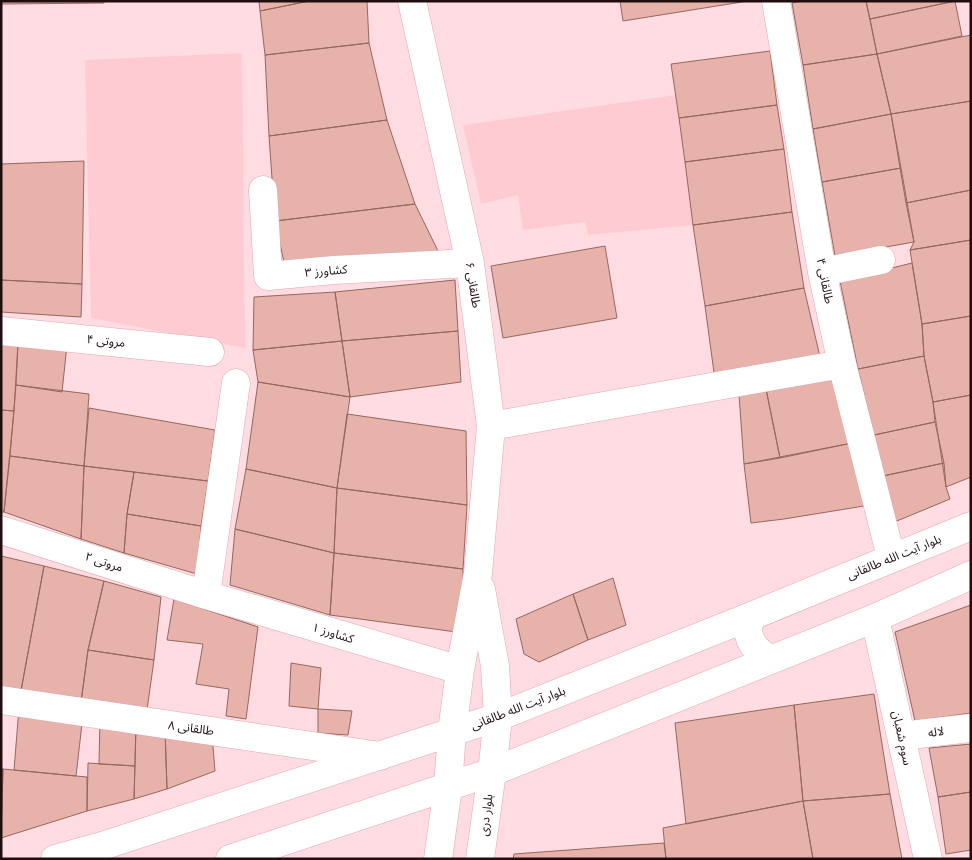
<svg xmlns="http://www.w3.org/2000/svg" width="972" height="860" font-family="'Open Sans','Noto Sans Arabic',sans-serif">
<rect width="100%" height="100%" fill="#fedce1"/>
<path fill="#fecbd2" d="M 242,53 L 245,348 L 91,318 L 85,60 Z
M 676,95 L 693,225 L 588,235 L 585,222 L 523,230 L 518,195 L 481,204 L 463,125 Z"/>
<path fill="#e6b2a9" stroke="#966760" d="M 1,1 L 104,1 L 104,3 L 1,4 Z
M 259,1 L 309,1 L 260,11 Z
M 309,1 L 367,1 L 369,43 L 265,55 L 260,11 Z
M 620,1 L 748,1 L 623,21 Z
M 802,1 L 866,1 L 877,54 L 803,65 L 792,3 Z
M 866,1 L 955,1 L 870,19 Z
M 955,1 L 962,36 L 877,54 L 870,19 Z
M 971,35 L 971,101 L 891,114 L 877,54 Z
M 369,43 L 387,120 L 269,136 L 265,55 Z
M 770,51 L 777,105 L 679,118 L 671,64 Z
M 877,54 L 891,114 L 813,129 L 803,65 Z
M 971,101 L 971,190 L 906,203 L 891,114 Z
M 777,105 L 784,149 L 685,162 L 679,118 Z
M 891,114 L 901,168 L 822,182 L 813,129 Z
M 387,120 L 415,204 L 275,221 L 269,136 Z
M 784,149 L 792,212 L 693,225 L 685,162 Z
M 84,161 L 82,284 L 1,280 L 1,164 Z
M 901,168 L 914,242 L 835,256 L 822,182 Z
M 971,190 L 971,240 L 910,250 L 914,242 L 906,203 Z
M 415,204 L 439,253 L 284,262 L 275,221 Z
M 792,212 L 804,288 L 705,306 L 693,225 Z
M 971,240 L 971,316 L 922,324 L 910,250 Z
M 605,246 L 617,318 L 503,338 L 491,266 Z
M 912,263 L 922,324 L 924,356 L 858,369 L 840,281 Z
M 1,280 L 82,284 L 81,317 L 1,312 Z
M 455,280 L 458,331 L 342,341 L 335,292 Z
M 804,288 L 820,357 L 715,380 L 705,306 Z
M 335,292 L 342,341 L 253,350 L 254,297 Z
M 971,316 L 971,395 L 933,402 L 924,356 L 922,324 Z
M 458,331 L 461,382 L 350,397 L 342,341 Z
M 1,340 L 18,343 L 14,411 L 1,410 Z
M 342,341 L 350,397 L 258,382 L 253,350 Z
M 18,343 L 67,345 L 62,392 L 16,385 Z
M 924,356 L 933,402 L 935,422 L 874,435 L 858,369 Z
M 835,376 L 852,443 L 780,458 L 766,389 Z
M 258,382 L 350,397 L 337,488 L 246,469 Z
M 16,385 L 89,394 L 84,466 L 10,456 Z
M 766,389 L 780,458 L 744,464 L 739,395 Z
M 971,395 L 971,477 L 946,487 L 933,402 Z
M 89,408 L 215,430 L 208,481 L 84,466 Z
M 1,410 L 14,411 L 4,512 L 1,512 Z
M 347,414 L 466,431 L 467,505 L 337,488 Z
M 935,422 L 944,463 L 883,476 L 874,435 Z
M 852,443 L 864,506 L 784,519 L 751,523 L 744,464 Z
M 10,456 L 84,466 L 81,539 L 4,512 Z
M 944,463 L 946,487 L 950,499 L 892,523 L 883,476 Z
M 84,466 L 134,472 L 127,514 L 124,553 L 81,539 Z
M 246,469 L 337,488 L 334,553 L 235,529 Z
M 134,472 L 208,481 L 201,526 L 127,514 Z
M 337,488 L 467,505 L 463,569 L 334,553 Z
M 127,514 L 201,526 L 197,574 L 124,553 Z
M 235,529 L 334,553 L 330,615 L 230,585 Z
M 334,553 L 463,569 L 464,633 L 330,615 Z
M 1,556 L 44,566 L 20,696 L 1,693 Z
M 44,566 L 104,581 L 88,650 L 81,702 L 20,696 Z
M 613,578 L 626,625 L 588,640 L 573,594 Z
M 104,581 L 161,597 L 154,660 L 88,650 Z
M 573,594 L 588,640 L 539,662 L 524,654 L 516,619 Z
M 174,599 L 258,627 L 246,719 L 226,716 L 229,689 L 196,684 L 203,644 L 167,640 Z
M 971,605 L 971,713 L 915,721 L 895,632 Z
M 88,650 L 154,660 L 147,710 L 81,702 Z
M 291,663 L 321,668 L 318,709 L 289,706 Z
M 874,694 L 890,794 L 803,801 L 794,705 Z
M 794,705 L 803,801 L 686,824 L 675,723 Z
M 19,708 L 83,715 L 76,776 L 14,770 Z
M 318,709 L 352,711 L 348,735 L 318,733 Z
M 100,717 L 136,723 L 135,766 L 99,764 Z
M 136,723 L 165,729 L 167,789 L 134,799 Z
M 165,729 L 212,735 L 215,771 L 167,789 Z
M 971,744 L 971,792 L 938,797 L 929,748 Z
M 88,763 L 135,766 L 134,799 L 87,811 Z
M 1,769 L 3,769 L 1,830 Z
M 3,769 L 87,777 L 87,811 L 1,838 Z
M 971,792 L 971,850 L 946,854 L 938,797 Z
M 890,794 L 902,859 L 813,859 L 803,801 Z
M 803,801 L 813,859 L 666,859 L 663,828 Z
M 664,843 L 666,859 L 513,859 L 514,854 Z"/>
<g fill="none" stroke-linecap="round" stroke-linejoin="round">
<defs>
<path id="minor" d="M 412,1 L 470,263 L 491,426 L 478,573 L 460,670 L 452,732
M 776,1 L 822,272 L 842,364 L 891,557
M 263,190 L 268,276 L 334,270 L 470,263
M 822,272 L 881,260
M 1,331 L 210,352
M 491,426 L 842,364
M 1,530 L 206,595 L 460,670
M 481,589 L 495,666 L 498,717
M 206,595 L 236,383
M 875,618 L 928,859
M 1,700 L 380,756
M 901,736 L 971,728
M 438,859 L 448,787
M 480,859 L 492,772"/>
<path id="secondary" d="M 754,615 L 747,626 C 750,645 755,649 770,660
M 492,772 L 498,717
M 448,787 L 452,732
M 55,859 L 102,846 L 498,717 L 754,615 L 971,526
M 230,859 L 492,772 L 875,618 L 971,575"/>
</defs>
<use href="#minor" stroke="#dda9b0" stroke-width="29"/>
<use href="#secondary" stroke="#dda9b0" stroke-width="29"/>
<use href="#minor" stroke="#fff" stroke-width="28"/>
<use href="#secondary" stroke="#fff" stroke-width="28"/>
</g>
<g text-anchor="middle" stroke-width="5" stroke-linejoin="round" paint-order="stroke">
<g font-size="12" fill="#1f0d10" stroke="#fff">
<text transform="translate(326 271) rotate(-5)" y="4">کشاورز ۳</text>
<text transform="translate(825 281) rotate(79)" y="4">طالقانی ۴</text>
<text transform="translate(473 285) rotate(81)" y="4">طالقانی ۶</text>
<text transform="translate(106 341) rotate(6)" y="4">مروتی ۴</text>
<text transform="translate(894 557) rotate(-22)" y="4">بلوار آیت الله طالقانی</text>
<text transform="translate(104 562) rotate(18)" y="4">مروتی ۲</text>
<text transform="translate(333 633) rotate(17)" y="4">کشاورز ۱</text>
<text transform="translate(518 708) rotate(-21)" y="4">بلوار آیت الله طالقانی</text>
<text transform="translate(191 728) rotate(8)" y="4">طالقانی ۸</text>
<text transform="translate(936 732) rotate(-7)" y="4">لاله</text>
<text transform="translate(902 738) rotate(78)" y="4">سوم شعبان</text>
<text transform="translate(486 815) rotate(-83)" y="4">بلوار دری</text>
</g>
</g>
<rect width="972" height="860" fill="none" stroke="#1f0d10" stroke-width="5"/>
</svg>
